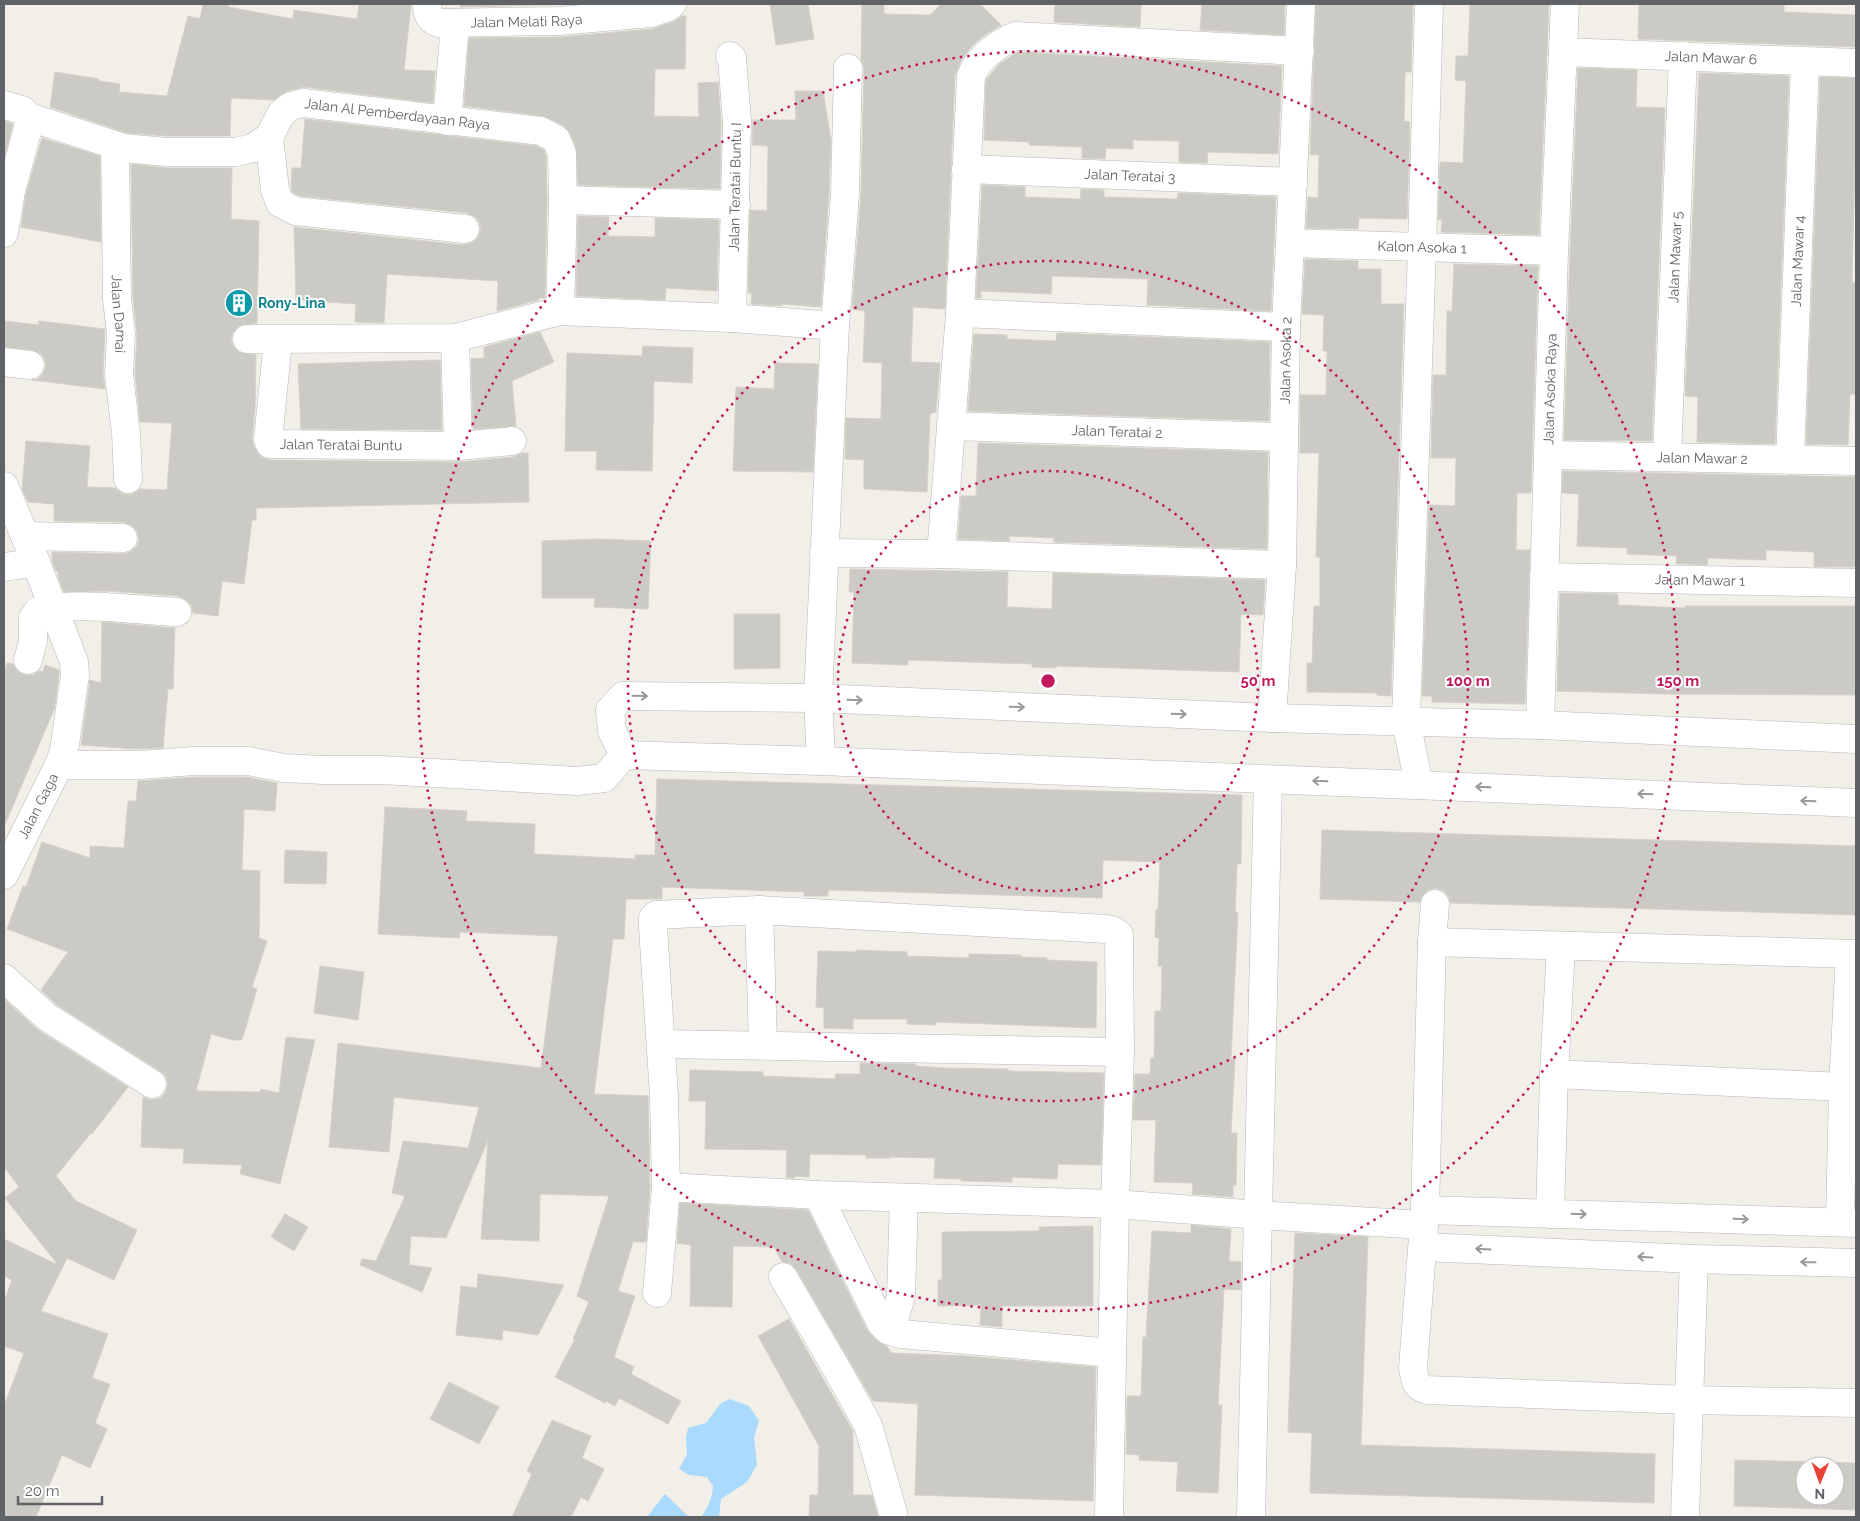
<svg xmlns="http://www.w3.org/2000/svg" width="1860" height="1521" font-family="Raleway,sans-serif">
<rect width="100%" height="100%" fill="#f1efe8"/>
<path fill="#aadaff" d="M 730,1399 L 749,1406 L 759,1421 L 754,1438 L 757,1465 L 747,1482 L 721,1499 L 719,1517 L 701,1517 C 709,1507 712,1498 713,1486 L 707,1477 L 689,1475 L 679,1469 L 687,1454 L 686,1438 L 688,1428 L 706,1423 L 721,1403 Z
M 665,1494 L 689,1517 L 647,1517 Z"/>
<path fill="#cccac5" stroke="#d6d1c6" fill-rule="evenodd" d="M 203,4 L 229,4 L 228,7 L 293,19 L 294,10 L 357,19 L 359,4 L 411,4 L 404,70 L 435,71 L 433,103 L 304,87 L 287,91 L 274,100 L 231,98 L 230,136 L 168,136 L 127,133 L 50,107 L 55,72 L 99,79 L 99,81 L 120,84 L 119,92 L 167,96 L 188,16 L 200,19 Z
M 461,4 L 577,4 L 460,7 Z
M 770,4 L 808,4 L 814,39 L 776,45 Z
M 862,4 L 884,4 L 884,14 L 930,15 L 941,4 L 980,4 L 1001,25 L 985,35 L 971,47 L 961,61 L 955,75 L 945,309 L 913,307 L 911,362 L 940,363 L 936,412 L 930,414 L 927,492 L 864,489 L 864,460 L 845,459 L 846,418 L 881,419 L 882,363 L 863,362 L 865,311 L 852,309 L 861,194 L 864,68 L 861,59 Z
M 1055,4 L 1141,4 L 1140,27 L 1054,22 Z
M 1202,4 L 1285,4 L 1284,35 L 1200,30 Z
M 1316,4 L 1413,4 L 1411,72 L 1405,72 L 1404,121 L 1410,122 L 1407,219 L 1359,218 L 1358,229 L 1306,228 L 1308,197 L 1318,198 L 1319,155 L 1310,155 Z
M 1470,4 L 1549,4 L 1539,235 L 1441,232 L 1442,220 L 1438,220 L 1440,162 L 1463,163 L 1466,81 L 1455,80 L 1456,56 L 1468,56 Z
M 1639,4 L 1784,4 L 1784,12 L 1856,15 L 1856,47 L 1638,39 Z
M 682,16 L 686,16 L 685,69 L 655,69 L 654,116 L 699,117 L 698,83 L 718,82 L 721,122 L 720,189 L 578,185 L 576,147 L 570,133 L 563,125 L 543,116 L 464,106 L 469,38 L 560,37 L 652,29 L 673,22 Z
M 1018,52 L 1282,66 L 1278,154 L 1208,152 L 1207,163 L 1179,162 L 1179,141 L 1133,140 L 1133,149 L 1106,148 L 1105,159 L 1082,158 L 1082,147 L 1029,145 L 1029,142 L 984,140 L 986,80 L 999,64 Z
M 1578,68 L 1637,70 L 1636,107 L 1665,108 L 1652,441 L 1564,440 L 1570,252 Z
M 1699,73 L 1789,76 L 1775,444 L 1697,442 L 1698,397 L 1685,396 Z
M 1820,77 L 1856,78 L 1856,161 L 1855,160 L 1852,282 L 1856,283 L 1856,394 L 1850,394 L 1848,445 L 1806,444 Z
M 795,91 L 823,91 L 831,140 L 829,193 L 821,307 L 782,304 L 782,306 L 751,304 L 752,293 L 748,293 L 750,210 L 767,211 L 768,146 L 752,145 L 753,120 L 796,120 Z
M 305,119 L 536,146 L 544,150 L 546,156 L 547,200 L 545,298 L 539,298 L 539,300 L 497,311 L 498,281 L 387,274 L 384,323 L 355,322 L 356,304 L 296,300 L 294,227 L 463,245 L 471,243 L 477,239 L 481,230 L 479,222 L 475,217 L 467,213 L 300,196 L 292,192 L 291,187 L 292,168 L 301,168 Z
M 4,121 L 13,124 L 4,158 Z
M 42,138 L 100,156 L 101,242 L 21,227 L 26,194 Z
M 131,164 L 167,168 L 232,168 L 231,219 L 259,221 L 257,323 L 239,326 L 233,332 L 231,340 L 234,347 L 239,352 L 256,355 L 255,409 L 252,439 L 254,447 L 261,457 L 270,460 L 458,462 L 513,457 L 522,453 L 528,453 L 529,502 L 256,508 L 256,520 L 252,520 L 244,584 L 222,581 L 218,616 L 193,613 L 191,605 L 185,599 L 178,596 L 108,591 L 64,592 L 58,577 L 58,571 L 56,571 L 52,561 L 52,552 L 123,554 L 130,552 L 137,546 L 139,539 L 137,531 L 131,525 L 123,522 L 54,521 L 54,504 L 28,502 L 22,489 L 26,441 L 90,446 L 87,487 L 115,488 L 121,493 L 128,495 L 136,492 L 140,489 L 167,490 L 172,423 L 140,422 L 135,374 L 137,335 L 133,298 Z
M 982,185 L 1025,187 L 1025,197 L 1080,199 L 1081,189 L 1104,190 L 1104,197 L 1177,199 L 1178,193 L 1276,197 L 1271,311 L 1147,305 L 1148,279 L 1052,276 L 1051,294 L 981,291 L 981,298 L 976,298 Z
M 578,216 L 609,217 L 608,236 L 655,237 L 655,218 L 719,220 L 717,291 L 666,288 L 665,300 L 576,296 Z
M 1305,259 L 1358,261 L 1358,269 L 1381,269 L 1381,304 L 1404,304 L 1391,696 L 1377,695 L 1377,693 L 1307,692 L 1307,663 L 1312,663 L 1314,606 L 1320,606 L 1320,557 L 1316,557 L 1319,453 L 1300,453 L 1300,395 L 1326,395 L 1327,351 L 1323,351 L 1324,315 L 1302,314 Z
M 1454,264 L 1538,266 L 1531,493 L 1517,493 L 1516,550 L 1530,550 L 1525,704 L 1432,702 L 1432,696 L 1422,696 L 1429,505 L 1455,506 L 1456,458 L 1431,458 L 1433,375 L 1446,375 L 1447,311 L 1452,311 Z
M 4,321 L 39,325 L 39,321 L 105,329 L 103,374 L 105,389 L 32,380 L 37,379 L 43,374 L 46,366 L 44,358 L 40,353 L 32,350 L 4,347 Z
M 540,332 L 554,362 L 512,381 L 516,426 L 473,429 L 471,359 L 484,358 L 484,347 Z
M 1057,333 L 1270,342 L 1269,421 L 968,411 L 974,334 L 1007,335 L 1007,339 L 1056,341 Z
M 643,346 L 693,348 L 692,383 L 654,381 L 652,471 L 596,470 L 597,451 L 565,451 L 567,353 L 642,356 Z
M 440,360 L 442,430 L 301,429 L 298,364 Z
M 775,363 L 818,364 L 813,472 L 733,471 L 736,387 L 774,389 Z
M 978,443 L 1268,452 L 1267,549 L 1054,542 L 1054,538 L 1009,536 L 1009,541 L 958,539 L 961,496 L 976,496 Z
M 1563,471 L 1856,477 L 1856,567 L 1814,567 L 1814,552 L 1766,550 L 1766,560 L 1708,558 L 1707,565 L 1689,564 L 1676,564 L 1677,556 L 1627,554 L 1627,548 L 1577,546 L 1579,494 L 1562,493 Z
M 597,539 L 651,541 L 648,609 L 594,607 L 595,598 L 542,598 L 542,541 Z
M 850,569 L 1008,572 L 1007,607 L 1052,609 L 1053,573 L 1265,580 L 1263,615 L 1241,614 L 1239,672 L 1057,666 L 1056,668 L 1032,667 L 1032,664 L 908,660 L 908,665 L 852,663 L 854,592 L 849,592 Z
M 1560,593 L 1618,594 L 1618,605 L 1685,608 L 1685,606 L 1856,606 L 1856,695 L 1664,694 L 1557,691 Z
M 734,614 L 780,614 L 780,668 L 734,669 Z
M 102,622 L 175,628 L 173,689 L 168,689 L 163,748 L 136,749 L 81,745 L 90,680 L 101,683 Z
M 7,663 L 13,664 L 17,671 L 25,675 L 33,675 L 39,671 L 43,672 L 45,665 L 59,670 L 59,674 L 55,707 L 4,827 L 4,678 Z
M 195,777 L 246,777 L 277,783 L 275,811 L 244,809 L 242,870 L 260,871 L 259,938 L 267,941 L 252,987 L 257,989 L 242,1040 L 233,1040 L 211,1034 L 196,1091 L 260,1092 L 261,1089 L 279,1093 L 286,1037 L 315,1040 L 280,1184 L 240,1174 L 242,1165 L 183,1163 L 184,1149 L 141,1147 L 143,1097 L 151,1100 L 160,1098 L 165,1093 L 168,1085 L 166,1076 L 160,1071 L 57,1005 L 41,990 L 68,952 L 7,929 L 23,886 L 26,887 L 42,842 L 90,858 L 90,846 L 124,848 L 128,801 L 136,801 L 138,781 Z
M 657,779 L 1242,795 L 1241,864 L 1237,864 L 1235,912 L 1238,912 L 1231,1059 L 1235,1059 L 1231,1133 L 1237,1133 L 1236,1185 L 1233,1185 L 1233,1197 L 1192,1194 L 1193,1183 L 1154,1182 L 1156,1120 L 1133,1120 L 1135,1074 L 1150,1074 L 1151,1058 L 1154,1058 L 1155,1011 L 1161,1011 L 1162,966 L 1158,966 L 1159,938 L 1155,937 L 1156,910 L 1158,910 L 1160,862 L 1103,860 L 1102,898 L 828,890 L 828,896 L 804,896 L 804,892 L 662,887 L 662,899 L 626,899 L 624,939 L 613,939 L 594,1094 L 648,1096 L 650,1187 L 646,1242 L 633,1242 L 618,1291 L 635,1296 L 614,1357 L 634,1367 L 631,1374 L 681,1401 L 668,1424 L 619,1398 L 615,1406 L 606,1401 L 605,1403 L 555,1377 L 575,1339 L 573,1339 L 589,1302 L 577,1296 L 609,1196 L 540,1194 L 539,1241 L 481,1239 L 488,1140 L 446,1238 L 411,1236 L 409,1265 L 432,1268 L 422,1292 L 360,1265 L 362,1259 L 376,1261 L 405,1196 L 392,1193 L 403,1141 L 468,1148 L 479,1107 L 394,1097 L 389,1152 L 329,1147 L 338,1043 L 541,1068 L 558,936 L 460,932 L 459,938 L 378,934 L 385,807 L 467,811 L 466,821 L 535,824 L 534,854 L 635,859 L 635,855 L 655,855 Z
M 1322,830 L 1856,846 L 1856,915 L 1450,903 L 1449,897 L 1444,891 L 1436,888 L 1428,890 L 1422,896 L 1420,902 L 1320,899 Z
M 285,850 L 327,852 L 326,884 L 284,883 Z
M 856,950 L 907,952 L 907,956 L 969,958 L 969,954 L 1021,955 L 1021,957 L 1047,958 L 1047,960 L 1097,962 L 1096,1028 L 936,1022 L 935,1025 L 907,1024 L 907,1019 L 853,1019 L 853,1029 L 824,1028 L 824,1008 L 816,1007 L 818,951 L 856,952 Z
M 320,966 L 364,972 L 358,1020 L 314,1013 Z
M 4,999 L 38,1030 L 128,1087 L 92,1134 L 91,1133 L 56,1176 L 76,1201 L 137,1230 L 114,1280 L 67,1258 L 41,1311 L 108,1334 L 92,1378 L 110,1384 L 95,1423 L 107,1429 L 90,1468 L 62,1455 L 36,1517 L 4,1517 L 4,1406 L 24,1353 L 4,1346 L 4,1302 L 12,1280 L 4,1276 L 4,1239 L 58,1265 L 5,1198 L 19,1187 L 4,1167 Z
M 860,1063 L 916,1064 L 916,1066 L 944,1068 L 1008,1069 L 1008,1071 L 1104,1073 L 1101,1165 L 1058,1164 L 1057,1179 L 1012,1177 L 1012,1182 L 961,1181 L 961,1179 L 934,1178 L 935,1158 L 890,1157 L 890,1158 L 866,1158 L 866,1155 L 810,1154 L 809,1177 L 794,1176 L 795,1178 L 786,1178 L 787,1150 L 705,1149 L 706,1101 L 689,1101 L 690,1070 L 763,1072 L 763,1076 L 835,1079 L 836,1074 L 860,1074 Z
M 680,1203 L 808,1210 L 867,1330 L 877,1341 L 887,1346 L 891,1353 L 966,1356 L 1096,1367 L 1093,1501 L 915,1495 L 918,1404 L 873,1401 L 796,1269 L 790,1263 L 782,1262 L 774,1247 L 733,1246 L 732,1307 L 690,1306 L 691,1245 L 677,1243 Z
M 285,1214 L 308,1227 L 294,1251 L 271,1237 Z
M 1191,1225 L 1231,1229 L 1229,1261 L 1241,1262 L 1241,1290 L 1224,1289 L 1218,1405 L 1222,1405 L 1218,1493 L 1176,1491 L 1178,1462 L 1139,1460 L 1140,1455 L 1126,1454 L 1127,1396 L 1141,1396 L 1143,1337 L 1146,1337 L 1152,1231 L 1191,1233 Z
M 1093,1226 L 1093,1306 L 1002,1306 L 1002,1327 L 980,1325 L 981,1305 L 938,1306 L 938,1280 L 942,1280 L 942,1232 L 1039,1231 L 1039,1227 Z
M 1295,1233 L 1368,1237 L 1361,1445 L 1655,1454 L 1654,1503 L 1310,1493 L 1312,1433 L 1288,1432 Z
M 478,1274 L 564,1285 L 538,1335 L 503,1330 L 502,1340 L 456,1335 L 461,1286 L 477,1288 Z
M 789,1319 L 853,1431 L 853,1495 L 872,1495 L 878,1517 L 809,1517 L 810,1495 L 818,1495 L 819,1446 L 758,1336 Z
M 449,1382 L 499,1407 L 479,1444 L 430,1419 Z
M 552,1420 L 591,1436 L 582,1458 L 604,1469 L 588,1501 L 581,1497 L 571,1517 L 512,1517 L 532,1474 L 527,1471 Z
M 1735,1460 L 1856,1463 L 1856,1510 L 1734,1506 ZM 1805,1466 L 1835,1466 L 1835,1496 L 1805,1496 Z"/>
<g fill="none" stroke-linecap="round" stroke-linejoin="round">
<defs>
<g id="minor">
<path id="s1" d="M 427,4 C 427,14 429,20 439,23 L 559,21 L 651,13 L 668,7 L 672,4"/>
<path id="s2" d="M 1563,52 L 1856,63"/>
<path d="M 730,56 L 732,58 L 737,122 L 732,318"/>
<path d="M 4,105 L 22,110 L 29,117 L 29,124 L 11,191 L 4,233"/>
<path id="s3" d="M 29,117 L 124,148 L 167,152 L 236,152 L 253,148 L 269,137 L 281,114 L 291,106 L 303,103 L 541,131 L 556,139 L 562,153 L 563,200 L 560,311"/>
<path d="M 447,121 L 455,23"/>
<path d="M 269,137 L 275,190 L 280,203 L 295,211 L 465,229"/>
<path id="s4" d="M 115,146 L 117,299 L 121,334 L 119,375 L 126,433 L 128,479"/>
<path id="s5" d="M 966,169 L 1293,182"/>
<path d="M 563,200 L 736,205"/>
<path id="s6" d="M 1290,243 L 1554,251"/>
<path d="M 960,313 L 1286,327"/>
<path d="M 455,338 L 458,446"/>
<path d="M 247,339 L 455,338 L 560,311 L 732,318 L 835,326"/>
<path id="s7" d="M 278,340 L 268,440 L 270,444 L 458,446 L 512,441"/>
<path d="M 4,362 L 30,365"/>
<path id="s8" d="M 951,426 L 1283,437"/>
<path id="s9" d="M 1548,455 L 1856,461"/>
<path id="s10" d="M 1667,457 L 1683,56"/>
<path id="s11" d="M 1790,460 L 1805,63"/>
<path d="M 4,486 L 35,560 L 74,662 L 75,675 L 64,751 L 59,765 L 4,875"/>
<path d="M 25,536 L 123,538"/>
<path d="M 824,553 L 941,554 L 1282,565"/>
<path d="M 941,554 L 960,313 L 971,76 C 978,58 997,44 1015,36 L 1300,51"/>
<path d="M 4,567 L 25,564 L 35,560"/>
<path id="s12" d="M 1544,577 L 1856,583"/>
<path d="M 28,660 L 33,641 L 33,618 L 38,611 C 81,601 133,610 177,612"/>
<path id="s13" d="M 1272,718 L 1282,565 L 1286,327 L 1301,4"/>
<path id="s14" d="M 1540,725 L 1554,251 L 1565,4"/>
<path d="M 624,755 L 612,731 L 610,710 L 623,696 L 818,698 L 1272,718 L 1540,725 L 1856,739"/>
<path d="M 624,755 L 821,761 L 1856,803"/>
<path d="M 821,761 L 818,698 L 835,326 L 845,194 L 848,68"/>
<path d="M 59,765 L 140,765 L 194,761 L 248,761 L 284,768 L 323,770 L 381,770 L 577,781 L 604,778 L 624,755"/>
<path d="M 1419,785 L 1406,720 L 1422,247 L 1429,4"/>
<path d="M 1435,904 L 1432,942 L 1425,1210 L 1413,1368 C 1415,1379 1415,1387 1427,1390 L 1689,1400 L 1856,1403"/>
<path d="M 759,910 L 763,1045"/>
<path d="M 1432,942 L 1856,954"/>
<path d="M 4,978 L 47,1017 L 152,1084"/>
<path d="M 661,1044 L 1120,1052"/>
<path d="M 1554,1074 L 1843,1087"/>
<path d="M 666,1187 L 818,1195 L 1115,1204 L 1259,1215 L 1424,1225"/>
<path d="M 818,1195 L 881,1323 L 888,1330 L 901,1334 L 1112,1353"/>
<path d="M 1425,1210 L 1856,1223"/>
<path d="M 1550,1214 L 1554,1074 L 1561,947"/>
<path d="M 1840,1222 L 1843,1087 L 1850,954"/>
<path d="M 1423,1247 L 1694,1259 L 1856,1263"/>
<path d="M 783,1277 L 838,1371 L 868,1425 L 893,1513"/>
<path d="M 657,1293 L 666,1187 L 664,1096 L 653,927 L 653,918 L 656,915 L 759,910 L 1107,929 L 1114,931 L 1119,935 L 1120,1052 L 1115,1204 L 1109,1517"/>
<path d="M 888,1330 L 895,1317 L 901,1296 L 904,1198"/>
<path d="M 1251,1517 L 1268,780"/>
<path d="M 1685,1517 L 1694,1259"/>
</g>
</defs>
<use href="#minor" stroke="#b5b8bc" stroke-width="29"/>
<use href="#minor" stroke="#fff" stroke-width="28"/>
</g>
<defs><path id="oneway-shaft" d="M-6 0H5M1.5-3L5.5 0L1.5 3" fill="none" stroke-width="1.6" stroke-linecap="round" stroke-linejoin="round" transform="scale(1.25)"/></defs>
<g stroke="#979a9d">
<use href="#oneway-shaft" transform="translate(640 696) rotate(1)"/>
<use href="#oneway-shaft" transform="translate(855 700) rotate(2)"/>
<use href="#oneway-shaft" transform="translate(1017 707) rotate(2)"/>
<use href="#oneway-shaft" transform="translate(1179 714) rotate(2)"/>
<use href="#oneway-shaft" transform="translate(1320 781) rotate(-178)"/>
<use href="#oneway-shaft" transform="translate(1483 787) rotate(-178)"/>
<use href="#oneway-shaft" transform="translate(1645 794) rotate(-178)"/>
<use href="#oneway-shaft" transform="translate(1808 801) rotate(-178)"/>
<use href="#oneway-shaft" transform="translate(1579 1214) rotate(2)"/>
<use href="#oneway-shaft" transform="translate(1741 1219) rotate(2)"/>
<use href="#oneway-shaft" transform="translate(1483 1249) rotate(-177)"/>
<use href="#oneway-shaft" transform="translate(1645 1257) rotate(-177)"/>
<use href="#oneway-shaft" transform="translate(1808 1262) rotate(-179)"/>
</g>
<g fill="none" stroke="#c2185b" stroke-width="2.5" stroke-dasharray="2.5 5">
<circle cx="1048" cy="681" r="210"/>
<circle cx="1048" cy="681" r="420"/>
<circle cx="1048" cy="681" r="630"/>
</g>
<defs>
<symbol id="building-disc" viewBox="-11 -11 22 22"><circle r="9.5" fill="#0f9aa8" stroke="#fff"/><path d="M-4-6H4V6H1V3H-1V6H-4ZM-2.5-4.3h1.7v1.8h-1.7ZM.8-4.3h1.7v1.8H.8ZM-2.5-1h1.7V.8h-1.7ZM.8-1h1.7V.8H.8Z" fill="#fff"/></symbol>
</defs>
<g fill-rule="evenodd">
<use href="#building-disc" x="223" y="287" width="32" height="32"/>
</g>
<g text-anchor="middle" stroke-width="4" stroke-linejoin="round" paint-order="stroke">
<g font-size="14" fill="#5f6368" stroke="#fff">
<text dy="5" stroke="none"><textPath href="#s1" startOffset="112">Jalan Melati Raya</textPath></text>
<text dy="5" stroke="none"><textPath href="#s2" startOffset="148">Jalan Mawar 6</textPath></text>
<text dy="5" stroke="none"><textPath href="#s3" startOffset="395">Jalan Al Pemberdayaan Raya</textPath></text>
<text dy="5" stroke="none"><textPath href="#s5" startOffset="164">Jalan Teratai 3</textPath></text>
<text transform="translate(735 187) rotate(-89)" y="5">Jalan Teratai Buntu I</text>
<text dy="5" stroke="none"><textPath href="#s6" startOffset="132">Kalon Asoka 1</textPath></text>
<text dy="5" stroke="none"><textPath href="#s10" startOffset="200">Jalan Mawar 5</textPath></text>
<text dy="5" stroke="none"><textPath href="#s11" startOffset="199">Jalan Mawar 4</textPath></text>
<text dy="5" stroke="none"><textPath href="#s4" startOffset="168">Jalan Damai</textPath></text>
<text dy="5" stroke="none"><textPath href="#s13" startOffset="358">Jalan Asoka 2</textPath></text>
<text dy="5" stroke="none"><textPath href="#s14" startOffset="336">Jalan Asoka Raya</textPath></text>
<text dy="5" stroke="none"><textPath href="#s8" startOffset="166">Jalan Teratai 2</textPath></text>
<text dy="5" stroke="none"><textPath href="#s7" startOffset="176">Jalan Teratai Buntu</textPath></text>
<text dy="5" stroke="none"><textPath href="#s9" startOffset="154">Jalan Mawar 2</textPath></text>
<text dy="5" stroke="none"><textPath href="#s12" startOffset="156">Jalan Mawar 1</textPath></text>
<text transform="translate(38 806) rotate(-63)" y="5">Jalan Gaga</text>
</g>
<g font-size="14" font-weight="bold" fill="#0d838f" stroke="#fff" text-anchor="start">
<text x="258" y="308">Rony-Lina</text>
</g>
</g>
<circle cx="1048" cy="681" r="8" fill="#c2185b" stroke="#fff" stroke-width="2.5"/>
<g font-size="15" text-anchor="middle" font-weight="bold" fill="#c2185b" stroke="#fff" stroke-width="4" stroke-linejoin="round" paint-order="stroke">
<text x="1258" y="686">50 m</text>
<text x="1468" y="686">100 m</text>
<text x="1678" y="686">150 m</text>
</g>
<rect width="1860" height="1521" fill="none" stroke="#5f6368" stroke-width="10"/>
<g transform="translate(1820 1481) rotate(181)"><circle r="24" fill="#ffffff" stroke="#bfc1c3"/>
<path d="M0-4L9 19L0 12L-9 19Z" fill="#ea4335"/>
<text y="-8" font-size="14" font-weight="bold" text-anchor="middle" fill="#5f6368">N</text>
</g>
<path d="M18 1496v8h84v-8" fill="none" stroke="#5f6368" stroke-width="2.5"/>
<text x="25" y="1496" font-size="15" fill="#5f6368" stroke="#ffffff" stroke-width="4" paint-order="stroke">20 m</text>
</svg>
